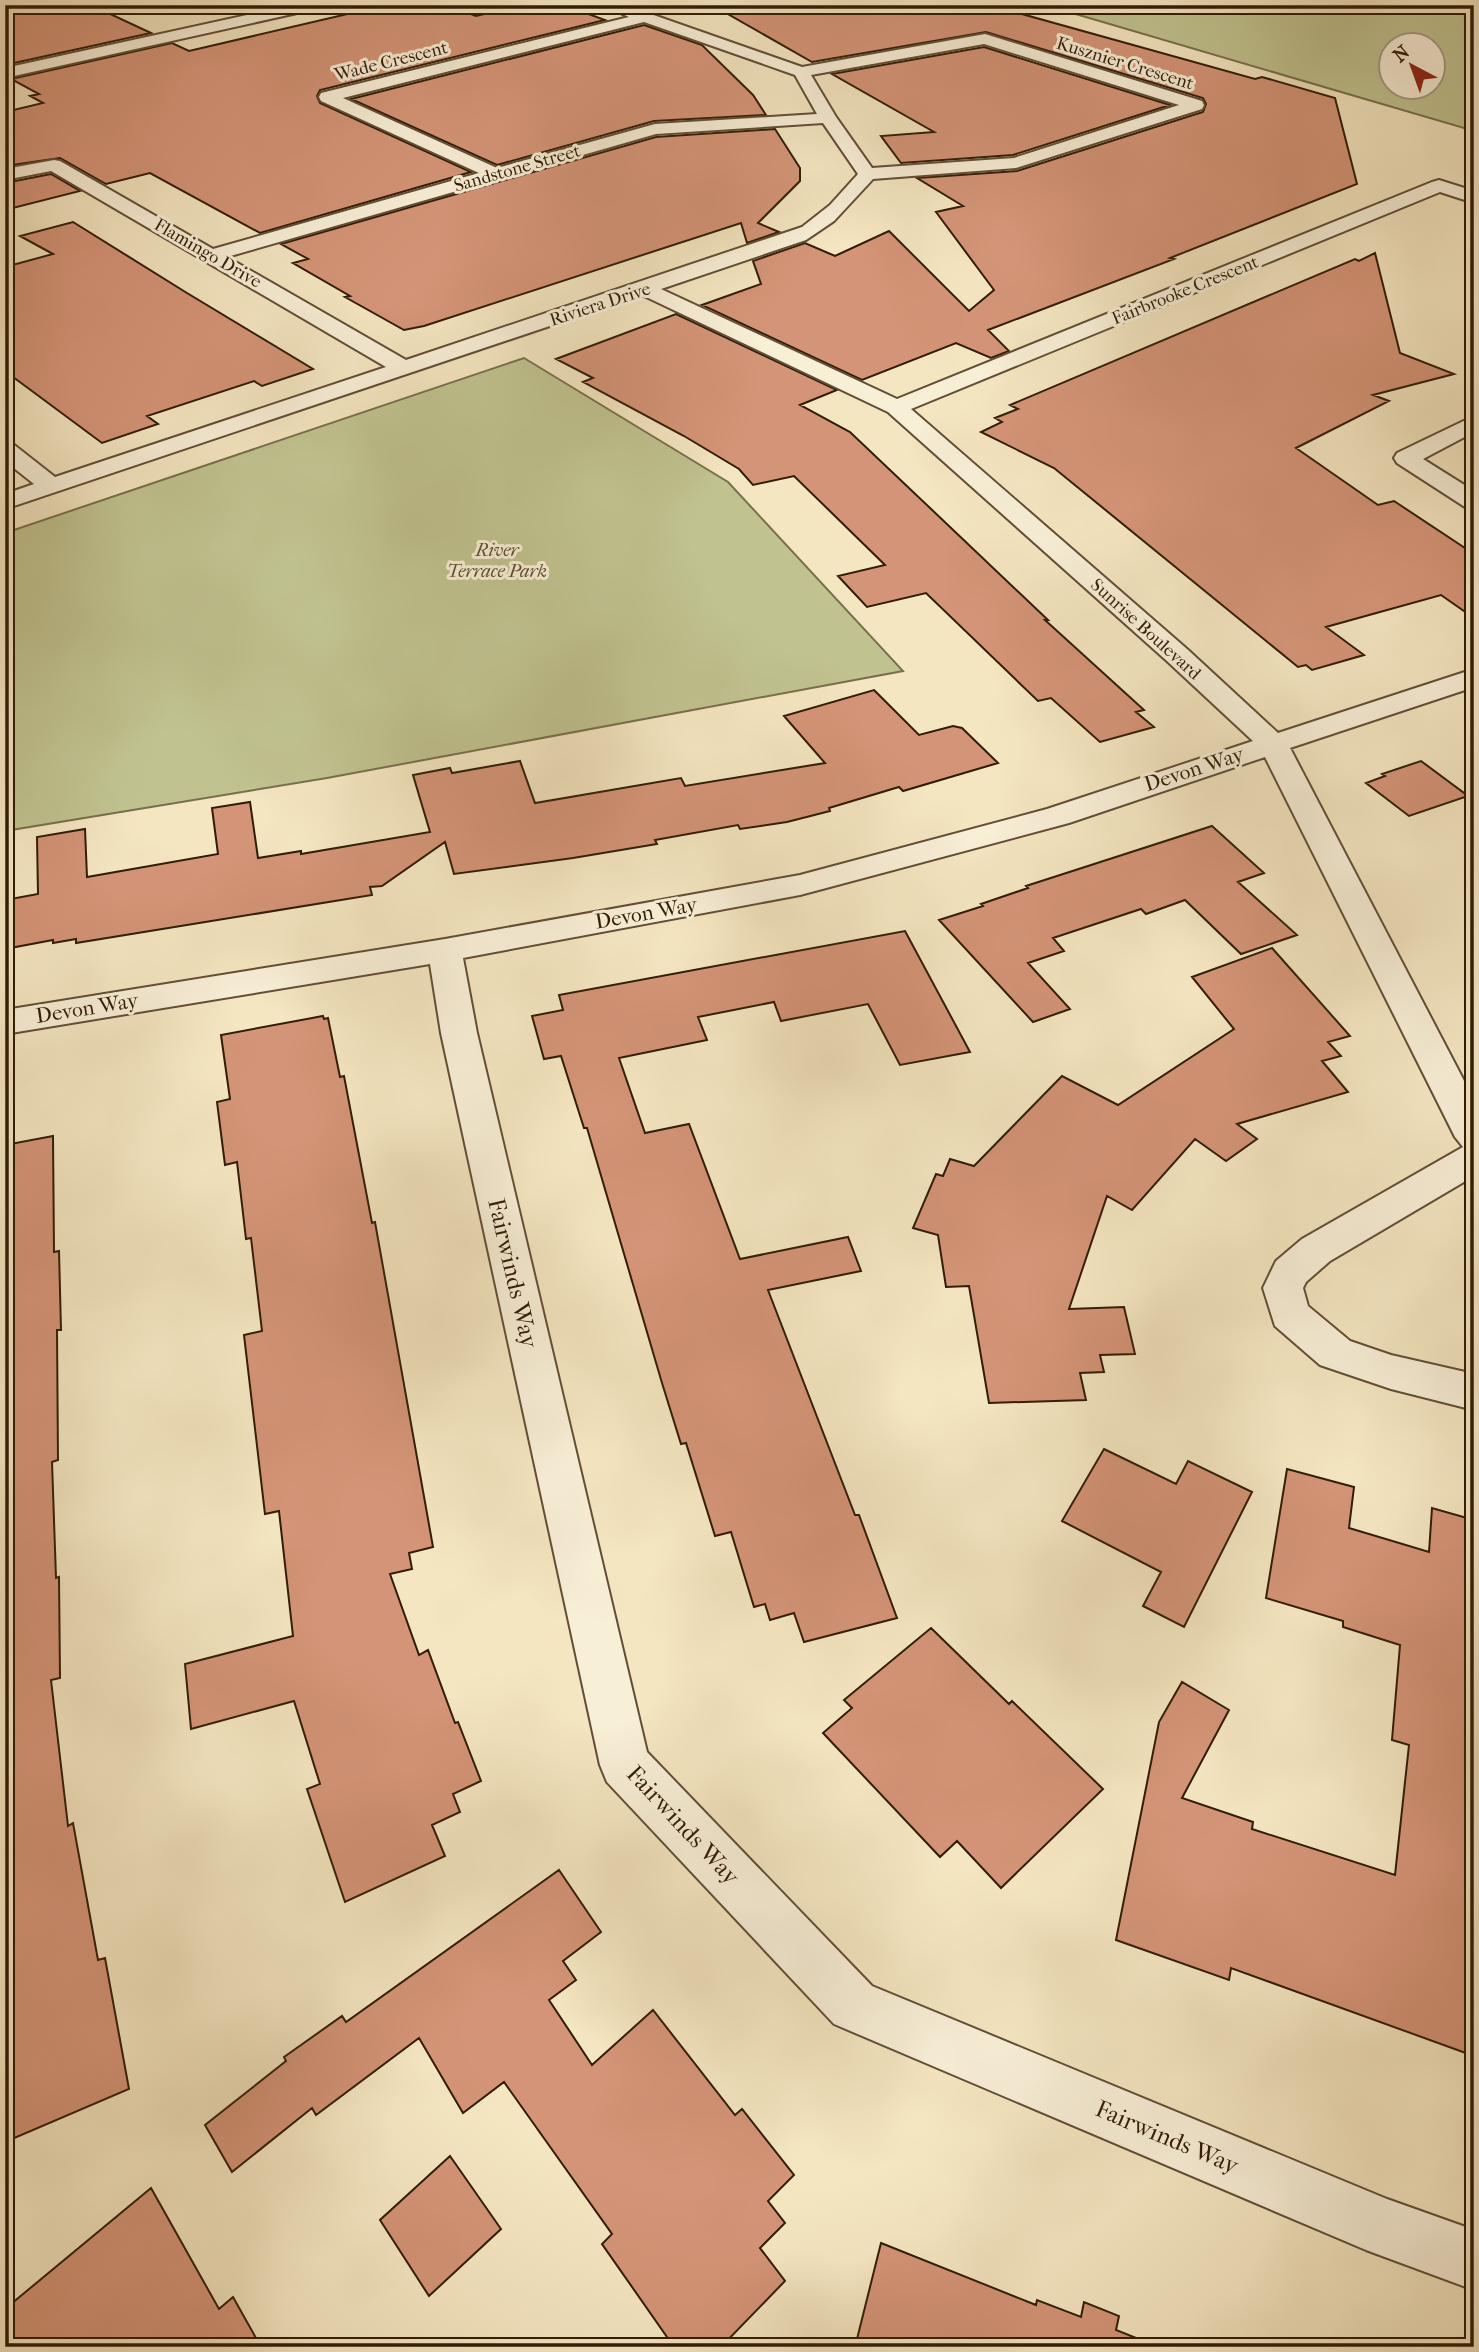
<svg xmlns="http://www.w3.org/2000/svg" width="1479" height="2352" font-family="'IM FELL French Canon',serif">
<rect width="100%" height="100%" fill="#f4e6c1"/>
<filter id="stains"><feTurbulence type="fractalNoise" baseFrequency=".00286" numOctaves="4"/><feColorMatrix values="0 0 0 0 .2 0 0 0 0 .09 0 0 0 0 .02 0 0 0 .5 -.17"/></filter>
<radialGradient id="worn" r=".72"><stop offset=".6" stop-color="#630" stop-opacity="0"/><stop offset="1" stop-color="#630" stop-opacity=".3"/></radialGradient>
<path fill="#c0c390" stroke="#78704c" stroke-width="2" fill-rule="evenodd" d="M 1045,5 L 1474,5 L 1474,131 ZM 1392,46 L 1434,46 L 1434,88 L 1392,88 Z
M 524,358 L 728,482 L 903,671 L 327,778 L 5,831 L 5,533 Z"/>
<path fill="#d49477" stroke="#311c07" stroke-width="2" d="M 5,5 L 91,5 L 151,33 L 5,65 Z
M 386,5 L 447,5 L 476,16 L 510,8 L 519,12 L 546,5 L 564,5 L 605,20 L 320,90 L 317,96 L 320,103 L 471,172 L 260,233 L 150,173 L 106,184 L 60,158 L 5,166 L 5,112 L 43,103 L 30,96 L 39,94 L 11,79 L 172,43 L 189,51 Z
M 712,5 L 1011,5 L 1011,11 L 1255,79 L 1262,77 L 1335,98 L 1357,184 L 1170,258 L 1174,259 L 988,330 L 1009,351 L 991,358 L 956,343 L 862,380 L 702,305 L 761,284 L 753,261 L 805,243 L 835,256 L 889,231 L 969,311 L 994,290 L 936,212 L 963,206 L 917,178 L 1017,171 L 1203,112 L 1206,104 L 1203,98 L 986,32 L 812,62 Z
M 644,25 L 702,45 L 753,95 L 766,115 L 654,121 L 497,165 L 351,99 Z
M 984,47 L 1170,105 L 1013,155 L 901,163 L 881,136 L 934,132 L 832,74 Z
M 775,129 L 800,168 L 800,181 L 758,223 L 779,232 L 747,243 L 741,223 L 424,326 L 404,330 L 345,297 L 350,296 L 293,263 L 308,259 L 281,244 L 656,137 Z
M 51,174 L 80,191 L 5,210 L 5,183 Z
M 73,222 L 187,293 L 313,369 L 262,386 L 254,381 L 147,416 L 158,424 L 102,443 L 5,371 L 5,267 L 53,254 L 20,236 Z
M 1375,253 L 1400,353 L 1454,374 L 1373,395 L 1389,401 L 1296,448 L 1378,505 L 1394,501 L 1474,554 L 1474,618 L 1441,595 L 1326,627 L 1364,655 L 1312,670 L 1306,665 L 1298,667 L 1054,468 L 981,432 L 1002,422 L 995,418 L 1018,409 L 1010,405 L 1355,259 L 1359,261 Z
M 676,314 L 837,390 L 800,405 L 850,432 L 1048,620 L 1045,620 L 1144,710 L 1136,712 L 1154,727 L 1100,742 L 1051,698 L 1038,701 L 926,593 L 867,607 L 838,576 L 885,565 L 794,476 L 753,485 L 739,469 L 684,436 L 583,382 L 593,378 L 556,359 Z
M 874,690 L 919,735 L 953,726 L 962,728 L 998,763 L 903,791 L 899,787 L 829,808 L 830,811 L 787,822 L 740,829 L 738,825 L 655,840 L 657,844 L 573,858 L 454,874 L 445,842 L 382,886 L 370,887 L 372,895 L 76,943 L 76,939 L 53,943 L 53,940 L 5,949 L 5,900 L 38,894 L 37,837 L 85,829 L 87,877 L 218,854 L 212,808 L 250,802 L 258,858 L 301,851 L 301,854 L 430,832 L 413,775 L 450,768 L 452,773 L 520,761 L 535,803 L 681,778 L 685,786 L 825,763 L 784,716 Z
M 1421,761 L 1468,796 L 1409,816 L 1366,783 L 1385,776 L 1382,774 Z
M 1212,826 L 1264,873 L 1238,882 L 1297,935 L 1241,954 L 1185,900 L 1146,914 L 1141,909 L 1053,938 L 1064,951 L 1028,963 L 1070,1009 L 1033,1022 L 939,920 L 983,906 L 981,904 L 1028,888 L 1026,886 Z
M 905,931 L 970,1052 L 900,1065 L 868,1004 L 781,1021 L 774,1002 L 698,1017 L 707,1040 L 619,1058 L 645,1133 L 689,1124 L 740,1259 L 848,1237 L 861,1271 L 768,1290 L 855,1515 L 859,1515 L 897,1618 L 804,1642 L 794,1613 L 770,1620 L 765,1604 L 754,1607 L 731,1532 L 715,1536 L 686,1443 L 681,1444 L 662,1383 L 587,1128 L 584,1128 L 561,1056 L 544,1059 L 532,1016 L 563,1010 L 559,995 Z
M 1272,948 L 1350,1036 L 1328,1042 L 1341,1056 L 1322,1061 L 1348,1092 L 1237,1124 L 1257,1139 L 1226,1161 L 1195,1139 L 1132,1210 L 1107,1196 L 1069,1309 L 1124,1307 L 1135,1354 L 1100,1355 L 1104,1372 L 1080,1373 L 1086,1400 L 989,1403 L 969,1286 L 946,1287 L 938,1235 L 913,1228 L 936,1174 L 943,1176 L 950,1159 L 974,1166 L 1062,1076 L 1118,1105 L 1234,1029 L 1192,977 Z
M 323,1016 L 324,1019 L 328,1018 L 340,1077 L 344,1076 L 372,1223 L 375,1222 L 433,1547 L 409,1553 L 412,1569 L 390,1574 L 419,1655 L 428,1650 L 455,1723 L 458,1722 L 481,1781 L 453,1794 L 460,1812 L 432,1825 L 445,1856 L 345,1902 L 307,1789 L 320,1784 L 294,1701 L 191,1729 L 185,1664 L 293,1636 L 279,1511 L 265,1514 L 244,1335 L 262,1331 L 251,1238 L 246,1239 L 237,1162 L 225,1165 L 217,1102 L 230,1099 L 221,1035 Z
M 53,1136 L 54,1252 L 59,1251 L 61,1330 L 57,1330 L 58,1460 L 52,1462 L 56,1578 L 59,1577 L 60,1678 L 51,1680 L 68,1826 L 73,1823 L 98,1960 L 105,1958 L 129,2089 L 5,2142 L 5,1145 Z
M 1104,1449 L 1176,1484 L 1188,1461 L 1252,1492 L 1184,1627 L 1143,1606 L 1161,1572 L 1062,1521 Z
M 1287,1469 L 1354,1487 L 1349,1528 L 1429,1552 L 1432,1508 L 1474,1520 L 1474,1656 L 1468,1768 L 1474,1770 L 1468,1896 L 1474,1898 L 1474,2056 L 1231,1968 L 1229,1980 L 1116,1940 L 1159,1722 L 1182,1682 L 1229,1710 L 1182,1798 L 1253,1822 L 1252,1829 L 1395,1875 L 1409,1745 L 1392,1740 L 1400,1645 L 1343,1627 L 1343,1621 L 1266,1598 Z
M 931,1628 L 1009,1704 L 1012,1701 L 1103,1789 L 1001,1888 L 957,1841 L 940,1857 L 823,1733 L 852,1708 L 844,1700 Z
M 559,1870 L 601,1932 L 563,1961 L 576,1980 L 549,2000 L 592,2065 L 653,2010 L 735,2115 L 742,2109 L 794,2175 L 768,2201 L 785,2223 L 760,2248 L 785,2281 L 721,2347 L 674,2347 L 602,2244 L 612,2234 L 504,2082 L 463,2113 L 419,2038 L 316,2115 L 312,2108 L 232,2172 L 205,2125 L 286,2061 L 284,2057 L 342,2016 L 346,2022 Z
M 450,2156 L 501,2229 L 429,2296 L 380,2220 Z
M 151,2188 L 219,2309 L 233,2297 L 261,2347 L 16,2347 L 5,2326 L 5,2309 Z
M 881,2243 L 1036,2305 L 1037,2300 L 1081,2317 L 1084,2302 L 1119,2316 L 1116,2330 L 1151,2344 L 1151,2347 L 855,2347 Z"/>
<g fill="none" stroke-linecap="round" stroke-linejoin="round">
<defs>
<path id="minor" d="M 293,5 L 322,5 L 315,9 L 5,78 L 5,68 Z
M 603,5 L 625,5 L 802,67 L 985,34 L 1202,101 L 1204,105 L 1202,109 L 1016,168 L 873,179 L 834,221 L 806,240 L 661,289 L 897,399 L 1432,182 L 1439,180 L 1474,191 L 1474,203 L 1440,192 L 911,409 L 1187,649 L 1278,733 L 1474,669 L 1474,687 L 1290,748 L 1474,1100 L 1474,1176 L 1330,1261 L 1306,1282 L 1303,1288 L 1308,1306 L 1350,1341 L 1391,1355 L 1474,1374 L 1474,1410 L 1391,1389 L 1320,1365 L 1275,1326 L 1263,1288 L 1276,1261 L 1302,1239 L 1463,1147 L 1455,1137 L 1265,757 L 1069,823 L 800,895 L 463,958 L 477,1033 L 647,1752 L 872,1986 L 1387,2199 L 1474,2230 L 1474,2290 L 1366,2250 L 834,2024 L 607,1782 L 600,1765 L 441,1033 L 430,964 L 5,1034 L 5,1010 L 445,939 L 800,875 L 1047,809 L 1253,741 L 1167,661 L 888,412 L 642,295 L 5,509 L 5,494 L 34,484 L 5,461 L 5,442 L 13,444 L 55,477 L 386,367 L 51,171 L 5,180 L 5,169 L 54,160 L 60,161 L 213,249 L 479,173 L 321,101 L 319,97 L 321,93 L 629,17 ZM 644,22 L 795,75 L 817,114 L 655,124 L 497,168 L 343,98 ZM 984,44 L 1179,105 L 1014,158 L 872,168 L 836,117 L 811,75 ZM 823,123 L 858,174 L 830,205 L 802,227 L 406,360 L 227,257 L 656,134 Z
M 1474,416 L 1474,432 L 1423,459 L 1474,491 L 1474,509 L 1465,507 L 1397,463 L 1394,458 L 1397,453 Z"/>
</defs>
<use href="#minor" stroke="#624e36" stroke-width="4"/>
<use href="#minor" fill="#f8efd7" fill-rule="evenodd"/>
</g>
<g text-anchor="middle" stroke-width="6" stroke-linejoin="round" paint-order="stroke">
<g font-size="18" fill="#311c07" stroke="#f8efd7">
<text transform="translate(391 61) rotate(-14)" y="6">Wade Crescent</text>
<text transform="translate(1125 63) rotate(17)" y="6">Kusznier Crescent</text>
<text transform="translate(517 168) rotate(-16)" y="6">Sandstone Street</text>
<text transform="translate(208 253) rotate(30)" y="6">Flamingo Drive</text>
<text transform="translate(1185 290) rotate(-22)" y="6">Fairbrooke Crescent</text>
<text transform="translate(600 304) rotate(-18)" y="6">Riviera Drive</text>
<text transform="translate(1146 629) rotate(42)" y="6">Sunrise Boulevard</text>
</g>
<g font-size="18" font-style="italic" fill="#5c4e30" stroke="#f8efd7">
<text x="497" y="556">River<tspan x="497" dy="21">Terrace Park</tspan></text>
</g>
<g font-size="21" fill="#311c07" stroke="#f8efd7">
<text transform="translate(1194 769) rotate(-18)" y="7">Devon Way</text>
<text transform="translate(646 913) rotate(-10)" y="7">Devon Way</text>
<text transform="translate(87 1008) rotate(-9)" y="7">Devon Way</text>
</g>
<g font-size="24" fill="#311c07" stroke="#f8efd7">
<text transform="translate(513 1273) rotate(77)" y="8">Fairwinds Way</text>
<text transform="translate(683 1825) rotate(47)" y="8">Fairwinds Way</text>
<text transform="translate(1167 2137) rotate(23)" y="8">Fairwinds Way</text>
</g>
</g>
<rect width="1479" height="2352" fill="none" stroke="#f4e6c1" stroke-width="28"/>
<rect x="7" y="7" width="1465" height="2338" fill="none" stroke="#311c07" stroke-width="3.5"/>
<rect x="14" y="14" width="1451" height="2324" fill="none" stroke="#311c07" stroke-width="2"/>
<g transform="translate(1412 66) rotate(319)"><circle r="33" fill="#f8efd7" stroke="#a89b84" stroke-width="2"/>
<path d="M0-5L12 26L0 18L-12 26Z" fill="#8f2418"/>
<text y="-10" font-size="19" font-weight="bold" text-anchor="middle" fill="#311c07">N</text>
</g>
<rect width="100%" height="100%" filter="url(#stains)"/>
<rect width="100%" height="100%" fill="url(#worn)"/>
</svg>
